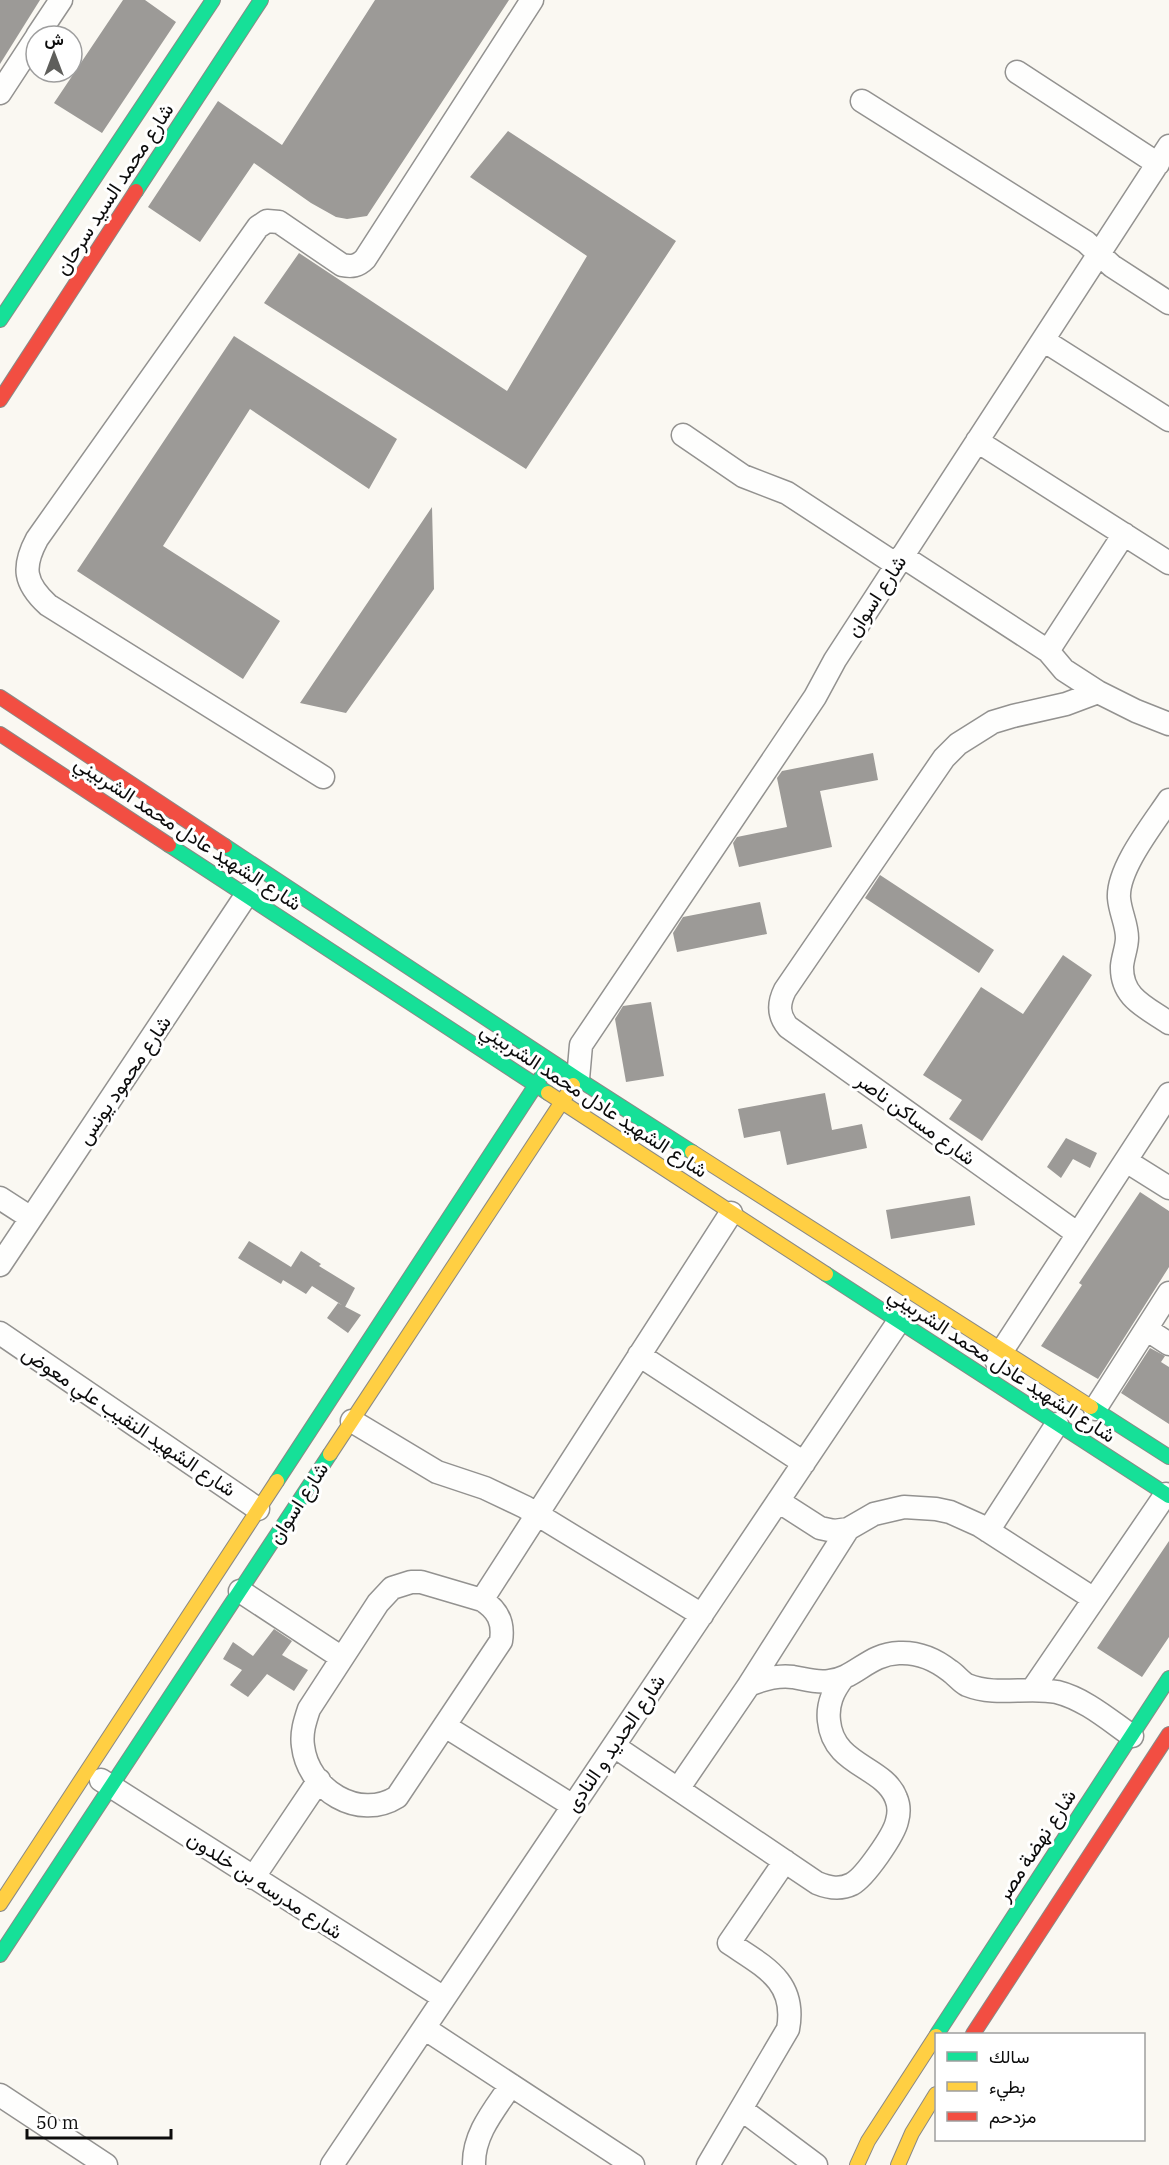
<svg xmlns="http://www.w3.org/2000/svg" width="1169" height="2165" font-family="'IBM Plex Serif',Vazirmatn,serif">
<rect width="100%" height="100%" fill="#faf8f2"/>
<path fill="#9c9a97" d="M 0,0 L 40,0 L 0,64 Z
M 123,0 L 145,0 L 176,22 L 102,133 L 54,103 Z
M 375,0 L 509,0 L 367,216 L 347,219 L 336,217 L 311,203 L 254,163 L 200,242 L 148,207 L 218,101 L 282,145 Z
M 508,131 L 676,241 L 526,469 L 264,303 L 299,253 L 507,391 L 587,256 L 470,177 Z
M 234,336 L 397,439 L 369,489 L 250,409 L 163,546 L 280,621 L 243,679 L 77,571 Z
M 432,507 L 434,589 L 346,713 L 300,703 Z
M 873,753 L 878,780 L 820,791 L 832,847 L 739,867 L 733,843 L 737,837 L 787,827 L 777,778 L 782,771 Z
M 880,875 L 994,950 L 979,973 L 865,898 Z
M 760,902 L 767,934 L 677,952 L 673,933 L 683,917 Z
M 1063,955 L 1092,975 L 982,1141 L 949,1119 L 962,1100 L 923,1075 L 981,987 L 1023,1014 Z
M 651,1002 L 664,1076 L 626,1082 L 615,1019 L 623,1006 Z
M 825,1093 L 832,1130 L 862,1124 L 867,1148 L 787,1165 L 780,1131 L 744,1138 L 738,1109 Z
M 1066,1138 L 1097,1153 L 1090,1168 L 1073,1159 L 1061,1178 L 1047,1167 Z
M 1140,1192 L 1169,1211 L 1169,1267 L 1098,1379 L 1041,1346 L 1082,1285 L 1079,1283 Z
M 970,1196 L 975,1225 L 891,1239 L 886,1210 Z
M 249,1241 L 291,1267 L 301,1251 L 321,1264 L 319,1266 L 355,1288 L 345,1307 L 312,1286 L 306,1294 L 283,1280 L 281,1284 L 238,1258 Z
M 338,1303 L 361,1315 L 348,1333 L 327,1318 Z
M 1150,1348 L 1165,1356 L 1161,1362 L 1169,1367 L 1169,1424 L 1121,1393 Z
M 1169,1541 L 1169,1637 L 1142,1677 L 1097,1648 Z
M 274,1629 L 292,1641 L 282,1655 L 308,1670 L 294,1691 L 267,1674 L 248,1697 L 230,1685 L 242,1670 L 223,1659 L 233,1642 L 253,1656 Z"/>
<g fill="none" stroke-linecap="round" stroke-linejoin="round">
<defs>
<path id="street" d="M 37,36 L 61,0
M 1017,72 L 1158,164
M 0,93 L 36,38
M 862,101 L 1086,242 L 1112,266 L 1169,303
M 1043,340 L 1169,420
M 683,435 L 743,476 L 787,493 L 897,565
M 977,441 L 1169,563
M 902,556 L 1048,651 L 1064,670 L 1098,692 L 1136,711 L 1169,724
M 1048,651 L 1124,534
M 323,777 L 48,605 C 24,583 22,567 37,539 L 258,227 L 267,221 L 279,222 L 342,265 C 352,267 358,266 365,259 L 532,0
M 1169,800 C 1153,824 1117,869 1119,898 C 1120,912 1127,924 1127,938 C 1127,947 1123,956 1122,966 C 1121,998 1146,1007 1169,1023
M 578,1079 L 581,1045 L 815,697 L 835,660 L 1169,146
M 1126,1161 L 1169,1188
M 0,1198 L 31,1218
M 1078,1234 L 788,1027 C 778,1015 778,1004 785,990 L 944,758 L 958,744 L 993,722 L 1013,716 L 1066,704 L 1098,692
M 0,1265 L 247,894
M 1146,1329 L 1169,1344
M 0,1333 L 258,1509
M 639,1355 L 804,1463
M 996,1360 L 1169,1094
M 1095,1409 L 1169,1293
M 352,1421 L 437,1472 L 485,1488 L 525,1507 L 702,1615
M 778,1501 L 820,1528 L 834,1531 L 848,1529 L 874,1514 L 904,1507 L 936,1509 L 950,1512 L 979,1525 L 1094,1599
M 988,1531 L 1057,1424
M 411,1582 L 421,1582 L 482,1600 C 498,1610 504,1622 501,1641 L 397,1797 C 359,1821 308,1790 303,1746 C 301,1733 305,1721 309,1709 L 378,1603 L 392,1588 Z
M 240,1591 L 342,1658
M 482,1600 L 731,1213
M 749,1685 C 763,1679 777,1675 793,1677 C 805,1679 816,1683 829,1681 C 855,1679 868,1654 899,1653 C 918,1652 935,1659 950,1671 C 956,1675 961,1682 967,1685 C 997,1697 1027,1686 1057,1692 C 1085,1699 1109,1720 1132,1736
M 1032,1690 L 1166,1494
M 445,1726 L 573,1806
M 614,1746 L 817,1883 C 829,1888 840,1890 852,1884 C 865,1877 894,1835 897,1821 C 899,1814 899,1805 896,1798 C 884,1766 833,1766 829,1721 C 827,1704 833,1691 843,1678
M 101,1780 L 444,1998
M 678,1789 L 749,1685 L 848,1529
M 253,1878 L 319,1780
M 424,2028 L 633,2165
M 0,2095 L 106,2165
M 741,2109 L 816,2165
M 332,2165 L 899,1321
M 474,2165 C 473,2134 495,2109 511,2085
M 708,2165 L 788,2029 C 797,1981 763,1966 729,1943 L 785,1861"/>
<path id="fast" d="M 136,191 L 261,0
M 0,320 L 213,0
M 169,845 L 548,1093
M 225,846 L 578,1079 L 692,1152
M 826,1274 L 1169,1496
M 1091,1407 L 1169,1457
M 277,1481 L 547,1068
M 0,1955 L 330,1454
M 937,2034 L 1169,1678"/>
<path id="slow" d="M 548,1093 L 826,1274
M 692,1152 L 1091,1407
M 330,1454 L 573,1085
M 0,1904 L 277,1481
M 857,2165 L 868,2141 L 936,2036
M 898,2165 L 912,2133 L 936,2094"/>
<path id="jam" d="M 0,400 L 136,191
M 0,697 L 225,846
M 0,734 L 169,845
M 973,2034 L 1169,1734"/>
</defs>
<use href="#street" stroke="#939290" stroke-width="25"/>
<use href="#fast" stroke="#8a8986" stroke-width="16"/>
<use href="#slow" stroke="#8a8986" stroke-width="16"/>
<use href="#jam" stroke="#8a8986" stroke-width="16"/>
<use href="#street" stroke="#fefefd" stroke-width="22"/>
<use href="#fast" stroke="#16e098" stroke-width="14"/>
<use href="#slow" stroke="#ffcf43" stroke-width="14"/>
<use href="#jam" stroke="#f24e42" stroke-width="14"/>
</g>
<g text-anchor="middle" stroke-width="6" stroke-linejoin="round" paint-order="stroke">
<g font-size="20" fill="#0c0c0c" stroke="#fff">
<text transform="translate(114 189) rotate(-57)" y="7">شارع محمد السيد سرحان</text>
<text transform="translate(876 596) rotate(-57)" y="7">شارع اسوان</text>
<text transform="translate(188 833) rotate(33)" y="7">شارع الشهيد عادل محمد الشربيني</text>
<text transform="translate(124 1080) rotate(-56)" y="7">شارع محمود يونس</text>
<text transform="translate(594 1100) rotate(33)" y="7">شارع الشهيد عادل محمد الشربيني</text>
<text transform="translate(916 1119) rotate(36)" y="7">شارع مساكن ناصر</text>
<text transform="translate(1002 1365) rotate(33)" y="7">شارع الشهيد عادل محمد الشربيني</text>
<text transform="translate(129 1421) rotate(34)" y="7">شارع الشهيد النقيب علي معوض</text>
<text transform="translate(298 1503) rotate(-57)" y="7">شارع اسوان</text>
<text transform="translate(615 1743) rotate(-56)" y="7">شارع الحديد و النادى</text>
<text transform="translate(1036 1845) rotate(-57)" y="7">شارع نهضة مصر</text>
<text transform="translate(265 1885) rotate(33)" y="7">شارع مدرسه بن خلدون</text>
</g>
</g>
<rect x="935" y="2033" width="210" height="108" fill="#ffffff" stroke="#9e9e9e" stroke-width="1.5"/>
<rect x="947" y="2052" width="30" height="9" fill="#16e098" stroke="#9e9e9e" stroke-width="1.5"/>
<text x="989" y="2063" font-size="18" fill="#0c0c0c">سالك</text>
<rect x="947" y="2082" width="30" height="9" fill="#ffcf43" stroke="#9e9e9e" stroke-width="1.5"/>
<text x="989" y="2093" font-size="18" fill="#0c0c0c">بطيء</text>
<rect x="947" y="2112" width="30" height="9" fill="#f24e42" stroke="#9e9e9e" stroke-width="1.5"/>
<text x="989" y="2123" font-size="18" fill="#0c0c0c">مزدحم</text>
<g transform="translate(54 54)"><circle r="28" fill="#ffffff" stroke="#9e9e9e" stroke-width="1.5"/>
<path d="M0-4.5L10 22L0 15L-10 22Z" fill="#5f5f5c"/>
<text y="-9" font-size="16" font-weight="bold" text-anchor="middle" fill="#0c0c0c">ش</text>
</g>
<path d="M27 2129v9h144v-9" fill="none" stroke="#0c0c0c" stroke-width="3"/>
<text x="36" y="2129" font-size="18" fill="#0c0c0c" stroke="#ffffff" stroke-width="4.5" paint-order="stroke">50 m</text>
</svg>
